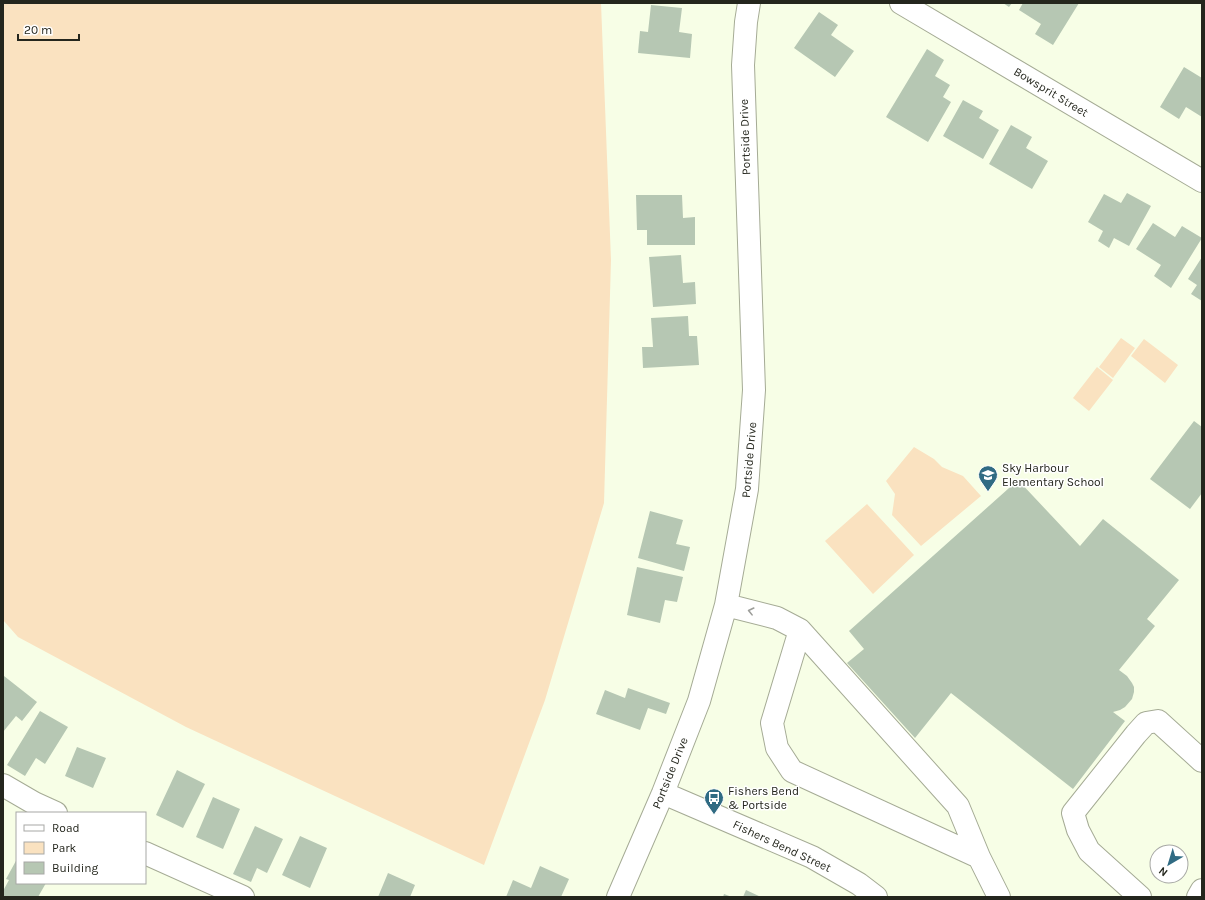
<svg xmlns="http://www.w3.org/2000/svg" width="1205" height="900" font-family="Karla,sans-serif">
<rect width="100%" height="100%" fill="#f7fee6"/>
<path fill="#fae2c0" d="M 3,3 L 601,3 L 611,260 L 604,503 L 545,700 L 484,865 L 186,727 L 18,637 L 3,620 Z
M 1121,338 L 1135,348 L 1113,378 L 1099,367 Z
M 1144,339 L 1178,365 L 1165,383 L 1131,356 Z
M 1097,367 L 1113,380 L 1089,411 L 1073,398 Z
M 914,447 L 934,459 L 942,467 L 963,476 L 981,496 L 921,546 L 892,515 L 895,494 L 886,481 Z
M 867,504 L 914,555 L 873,594 L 825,541 Z"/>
<path fill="#b6c7b3" d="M 1003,3 L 1012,3 L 1009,7 Z
M 1023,3 L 1079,3 L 1053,45 L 1035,34 L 1041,24 L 1019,10 Z
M 651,5 L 682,8 L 679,32 L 692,34 L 690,58 L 638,53 L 640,31 L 648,32 Z
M 819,12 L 838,25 L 831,35 L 854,51 L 835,77 L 794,48 Z
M 927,49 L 944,60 L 935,76 L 950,85 L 943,97 L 951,102 L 928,142 L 886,117 Z
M 1184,67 L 1202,78 L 1202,117 L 1186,107 L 1179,119 L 1160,107 Z
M 963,100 L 983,111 L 979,118 L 999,130 L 983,159 L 943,136 Z
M 1011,125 L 1032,137 L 1026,148 L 1048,161 L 1032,189 L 989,164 Z
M 1127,193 L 1151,206 L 1129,246 L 1114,238 L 1109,248 L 1098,241 L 1103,231 L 1088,222 L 1104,194 L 1121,203 Z
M 636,195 L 682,195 L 683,218 L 695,217 L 695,245 L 647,245 L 647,230 L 637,230 Z
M 1153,223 L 1175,237 L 1182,226 L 1202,238 L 1171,288 L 1154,276 L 1161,265 L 1136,249 Z
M 681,255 L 683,283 L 695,282 L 696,304 L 653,307 L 649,257 Z
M 1202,257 L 1202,301 L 1191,294 L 1197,285 L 1188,279 Z
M 688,316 L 689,336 L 697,336 L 699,365 L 643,368 L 642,347 L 653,347 L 651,318 Z
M 1194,421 L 1202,427 L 1202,493 L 1190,509 L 1150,479 Z
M 1018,480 L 1080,546 L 1103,519 L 1179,580 L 1147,619 L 1155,626 L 1119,670 L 1127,676 L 1132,683 L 1134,687 L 1134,692 L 1132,699 L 1125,707 L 1120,710 L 1113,712 L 1125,721 L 1073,789 L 951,693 L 915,738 L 847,663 L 864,649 L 849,631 Z
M 650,511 L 683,520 L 676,544 L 690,547 L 684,571 L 638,558 Z
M 637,567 L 683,577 L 677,602 L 665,600 L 660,623 L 627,615 Z
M 4,676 L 37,702 L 22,721 L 16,716 L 3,732 L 3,677 Z
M 628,688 L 670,703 L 666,714 L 648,708 L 640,730 L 596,714 L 605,690 L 625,698 Z
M 40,711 L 68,727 L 45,764 L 36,758 L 25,776 L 7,765 Z
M 77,747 L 106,758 L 93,788 L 65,776 Z
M 177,770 L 205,784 L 183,828 L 156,815 Z
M 213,797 L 240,809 L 223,849 L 196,837 Z
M 255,826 L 283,839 L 267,873 L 257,868 L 251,882 L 233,874 Z
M 300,836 L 327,848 L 310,888 L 282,875 Z
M 17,859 L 17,883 L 46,883 L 38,897 L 3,896 L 3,891 L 9,880 L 6,879 Z
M 540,866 L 569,879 L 561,897 L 506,897 L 513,880 L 531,888 Z
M 388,873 L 415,885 L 410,897 L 378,897 Z
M 746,890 L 761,897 L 743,897 Z
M 724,894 L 732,897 L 723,897 Z"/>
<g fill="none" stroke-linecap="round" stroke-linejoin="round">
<defs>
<path id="minor" d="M 901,3 L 1202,181
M 726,605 L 777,618 L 800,630 L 958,806 L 979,857 L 999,897
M 800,630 L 772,723 L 777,748 L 792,771 L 979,857
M 3,785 L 34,803 L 56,813
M 663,793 L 812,857 L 859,884 L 876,897
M 145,853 L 243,897
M 618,897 L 663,793 L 699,701 L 726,605 L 747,489 L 754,390 L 743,65 L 746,22 L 749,3
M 1140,897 L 1089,851 L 1078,830 L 1073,813 L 1136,734 L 1146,723 L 1158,721 L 1202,761
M 1198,897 L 1202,890"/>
</defs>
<use href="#minor" stroke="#a5ab95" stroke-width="24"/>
<use href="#minor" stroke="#fff" stroke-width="22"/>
</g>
<defs><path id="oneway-chevron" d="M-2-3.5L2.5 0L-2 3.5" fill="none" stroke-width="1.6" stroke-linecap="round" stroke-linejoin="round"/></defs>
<use stroke="#9c9d99" href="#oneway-chevron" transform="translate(751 611) rotate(-166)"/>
<defs>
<symbol id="school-pin" viewBox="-11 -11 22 30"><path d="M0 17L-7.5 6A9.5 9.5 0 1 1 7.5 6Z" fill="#306b83" stroke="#fff"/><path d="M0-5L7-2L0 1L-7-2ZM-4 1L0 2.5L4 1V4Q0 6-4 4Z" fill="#fff"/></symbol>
<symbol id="bus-pin" viewBox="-11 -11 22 30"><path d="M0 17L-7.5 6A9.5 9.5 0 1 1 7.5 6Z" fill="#306b83" stroke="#fff"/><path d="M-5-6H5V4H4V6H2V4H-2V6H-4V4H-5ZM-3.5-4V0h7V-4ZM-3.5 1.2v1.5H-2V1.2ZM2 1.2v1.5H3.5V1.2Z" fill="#fff"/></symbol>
</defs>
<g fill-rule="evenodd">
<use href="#school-pin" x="977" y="464" width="22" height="30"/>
<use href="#bus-pin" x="703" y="787" width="22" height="30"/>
</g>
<g text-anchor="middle" stroke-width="3" stroke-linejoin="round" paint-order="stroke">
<g font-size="12" fill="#24261d" stroke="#fff">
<text transform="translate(1051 92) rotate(31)" y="4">Bowsprit Street</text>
<text transform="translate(745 137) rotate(-92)" y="4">Portside Drive</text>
<text transform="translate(749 460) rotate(-85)" y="4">Portside Drive</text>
<text transform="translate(670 773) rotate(-68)" y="4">Portside Drive</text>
<text transform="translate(782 846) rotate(25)" y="4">Fishers Bend Street</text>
</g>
<g font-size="12" fill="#24261d" stroke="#fff" text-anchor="start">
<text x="1002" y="472">Sky Harbour<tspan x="1002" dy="14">Elementary School</tspan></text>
<text x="728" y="795">Fishers Bend<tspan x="728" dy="14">&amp; Portside</tspan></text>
</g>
</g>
<rect width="1205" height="900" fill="none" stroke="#24261d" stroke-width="8"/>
<rect x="16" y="812" width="130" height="72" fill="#ffffff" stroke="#a7a8a5"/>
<rect x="24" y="825" width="20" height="6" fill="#ffffff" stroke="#a7a8a5"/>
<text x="52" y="832" font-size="12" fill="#24261d">Road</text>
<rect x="24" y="842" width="20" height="12" fill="#fae2c0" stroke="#a7a8a5"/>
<text x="52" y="852" font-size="12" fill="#24261d">Park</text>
<rect x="24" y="862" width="20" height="12" fill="#b6c7b3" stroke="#a7a8a5"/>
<text x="52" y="872" font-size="12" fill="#24261d">Building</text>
<g transform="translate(1169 864) rotate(218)"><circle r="19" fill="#ffffff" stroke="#a7a8a5"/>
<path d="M0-3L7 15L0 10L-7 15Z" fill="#306b83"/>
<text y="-6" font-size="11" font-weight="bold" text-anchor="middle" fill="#24261d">N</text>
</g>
<path d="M18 34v6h61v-6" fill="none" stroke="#24261d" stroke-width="2"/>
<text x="24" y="34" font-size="12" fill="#24261d" stroke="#ffffff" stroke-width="3" paint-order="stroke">20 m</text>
</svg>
